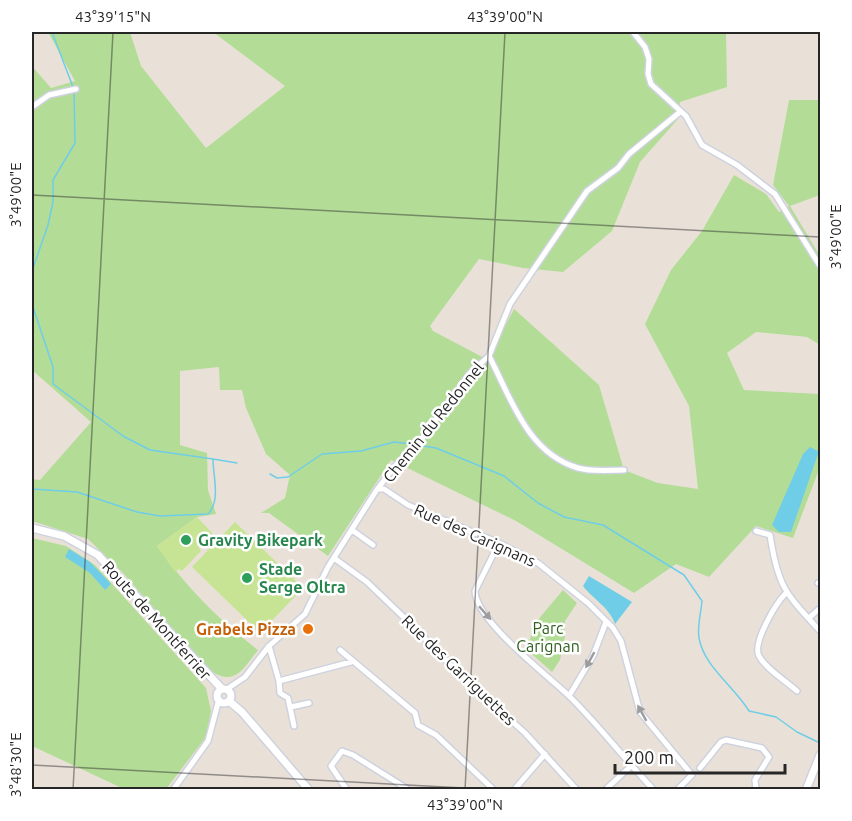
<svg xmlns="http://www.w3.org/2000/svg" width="852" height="821" font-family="Ubuntu,sans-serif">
<rect width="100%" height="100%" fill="#e9e1d8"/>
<path fill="#b3dd97" d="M 48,32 L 130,32 L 141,66 L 206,148 L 285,86 L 213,32 L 726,32 L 727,87 L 680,102 L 678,119 L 640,162 L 612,231 L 563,272 L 523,268 L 479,259 L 430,326 L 433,331 L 488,360 L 514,309 L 599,385 L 624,470 L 658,483 L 698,489 L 689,406 L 645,324 L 671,270 L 702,231 L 734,175 L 766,194 L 779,212 L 789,206 L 773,185 L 789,100 L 820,100 L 820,195 L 790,206 L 820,256 L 820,345 L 807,337 L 756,332 L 727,353 L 744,390 L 820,394 L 820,467 L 793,538 L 756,526 L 709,577 L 676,564 L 634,593 L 516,521 L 391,460 L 328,556 L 269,513 L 261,513 L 285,498 L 290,475 L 266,454 L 246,408 L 242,390 L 220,390 L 219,367 L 180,371 L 180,445 L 207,453 L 208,490 L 216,514 L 197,517 L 157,546 C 186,587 219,620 258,650 C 240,673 234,688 205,667 L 123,573 L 88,539 L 32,521 L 32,479 L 40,480 L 91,422 L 32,370 L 32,66 L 51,88 L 75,81 Z
M 32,538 L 66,546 L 95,565 L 206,688 L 211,711 L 206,737 L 166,789 L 124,789 L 32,746 Z
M 563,590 L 577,603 L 565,621 L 565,636 L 560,660 L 552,672 L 525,648 L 531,637 L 531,628 Z"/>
<path fill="#c6e493" d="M 197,517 L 213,534 L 199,548 L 201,551 L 182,571 L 179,569 L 175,572 L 157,546 Z
M 235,522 L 303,588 L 260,633 L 192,567 Z"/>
<path fill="#6fcde7" d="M 810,447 L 818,451 L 818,454 L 791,532 L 779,532 L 772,525 L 803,454 Z
M 69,549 L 90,562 L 111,584 L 105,590 L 90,573 L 65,557 Z
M 589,576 L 632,602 L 615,624 C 610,608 593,599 583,586 Z"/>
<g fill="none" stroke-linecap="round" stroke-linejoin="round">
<path stroke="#6fcde7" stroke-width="1.5" d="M 52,32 L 73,87
M 32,271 L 48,225 L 53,202 L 53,180 L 75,143 L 74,91
M 32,304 L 53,367 L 53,384 L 123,436 L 150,450 L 213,459
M 417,445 L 436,448 L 504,476 L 538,503 L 564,517 L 603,525 L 684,575 L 702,601 C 701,613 697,627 699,638 C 704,667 735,687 749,711 L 776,717 L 797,732 L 820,743
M 270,474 L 277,478 L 288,477 L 322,454 L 361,451 L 394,442 L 412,444
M 32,489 L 77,492 L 137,512 L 160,516 L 208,514 C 221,501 213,476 213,459 L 237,463"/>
<defs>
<path id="minor" d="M 633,32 L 645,47 L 649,59 L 648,74 L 651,84 L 686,116 L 702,145 L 737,165 L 775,194 L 820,266
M 32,107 L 49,95 L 76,89
M 489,356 C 511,398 527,453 578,468 C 592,472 609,470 624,470
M 379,489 L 384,489 L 408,505 L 499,543 L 538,563 L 588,603 L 613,628 L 621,641 L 640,712 L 692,775 L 677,790
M 352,530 L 373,545
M 756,531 L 770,535 C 778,587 785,593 820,631
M 499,543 L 475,591 C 476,621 546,674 568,695 C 599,725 624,759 654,790
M 334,558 L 367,582 L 416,629 L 454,669 L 525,733 L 577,790
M 818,583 L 820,584
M 786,593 C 776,603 752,643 759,656 C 766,669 786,681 797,691
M 809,618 L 820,608
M 269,646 L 279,681 L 280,693 L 288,698 L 294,726
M 340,650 L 415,713 L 418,725 L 436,735 L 494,790
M 279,681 L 351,662
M 227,689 L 245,677 L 269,646 L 305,614 L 328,567 L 376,491 L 395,466 L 420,441 L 470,373 L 489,356 L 510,304 L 587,191 L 618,168 L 629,154 L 680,112
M 569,696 L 593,656 L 606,622
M 291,707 L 309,703
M 700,768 L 721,742 L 726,740 L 762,748 L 769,757 L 755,780 L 756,790
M 173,790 L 208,741 L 219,699
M 347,790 L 331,766 L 342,751 L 353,755 L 409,790
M 514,790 L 545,754
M 605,790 L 631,766"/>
<path id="tertiary" d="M 32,528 L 64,536 L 98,555 L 222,689
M217 696a7 7 0 1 1 14 0a7 7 0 1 1-14 0Z
M 229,701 L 242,712 L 309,790
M 806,790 L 820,755"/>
</defs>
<use href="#minor" stroke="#ced2df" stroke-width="8"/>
<use href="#tertiary" stroke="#ced2df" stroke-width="10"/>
<use href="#minor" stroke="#fff" stroke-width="5"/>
<use href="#tertiary" stroke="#fff" stroke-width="7"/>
</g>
<defs><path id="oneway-solid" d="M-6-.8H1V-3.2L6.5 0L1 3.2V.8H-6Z" transform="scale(1.5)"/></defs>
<g fill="#9d9d9d">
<use href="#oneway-solid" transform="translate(485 613) rotate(49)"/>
<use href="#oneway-solid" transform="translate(590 660) rotate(119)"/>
<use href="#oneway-solid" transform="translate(642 713) rotate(-119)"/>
</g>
<path fill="none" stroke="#262626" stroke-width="1.5" stroke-opacity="0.45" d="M 32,195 L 820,237M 32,765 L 501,790M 73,790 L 113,32M 465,790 L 505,32"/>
<g fill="#2e9e5b" stroke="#fff" stroke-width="2">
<circle cx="186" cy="540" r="6"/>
<circle cx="247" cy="578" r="6"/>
</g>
<circle fill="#e8710a" stroke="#fff" stroke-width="2" cx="308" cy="629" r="6"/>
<g text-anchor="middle" stroke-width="5" stroke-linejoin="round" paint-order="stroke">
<g font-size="16" fill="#262626" stroke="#fff">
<text transform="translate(433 422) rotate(-51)" y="6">Chemin du Redonnel</text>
<text transform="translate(475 535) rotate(24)" y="6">Rue des Carignans</text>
<text transform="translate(157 620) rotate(48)" y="6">Route de Montferrier</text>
<text transform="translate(459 670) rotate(44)" y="6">Rue des Garriguettes</text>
</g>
<g font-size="16" font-weight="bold" fill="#27864d" stroke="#fff" text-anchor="start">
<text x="198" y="546">Gravity Bikepark</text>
<text x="259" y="575">Stade<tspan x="259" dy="18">Serge Oltra</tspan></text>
</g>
<g font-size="16" fill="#2d5e1c" stroke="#fff">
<text x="548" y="634">Parc<tspan x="548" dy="18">Carignan</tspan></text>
</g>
<g font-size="16" font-weight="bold" fill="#c56008" stroke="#fff" text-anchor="end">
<text x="296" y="635">Grabels Pizza</text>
</g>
</g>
<rect width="852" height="821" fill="none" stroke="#ffffff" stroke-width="66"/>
<path d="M615 764v9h170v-9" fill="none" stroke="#262626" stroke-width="3"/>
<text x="624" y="764" font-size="18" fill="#262626" stroke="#ffffff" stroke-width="4.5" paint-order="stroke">200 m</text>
<rect x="33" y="33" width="786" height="755" fill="none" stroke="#262626" stroke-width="2"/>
<g font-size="15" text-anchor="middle" fill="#262626">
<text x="113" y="22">43°39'15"N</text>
<text x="505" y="22">43°39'00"N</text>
<text transform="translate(16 195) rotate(-90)" y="5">3°49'00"E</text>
<text transform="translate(836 237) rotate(-90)" y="5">3°49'00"E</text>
<text transform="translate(16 765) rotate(-90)" y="5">3°48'30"E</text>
<text x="465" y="810">43°39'00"N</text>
</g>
</svg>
